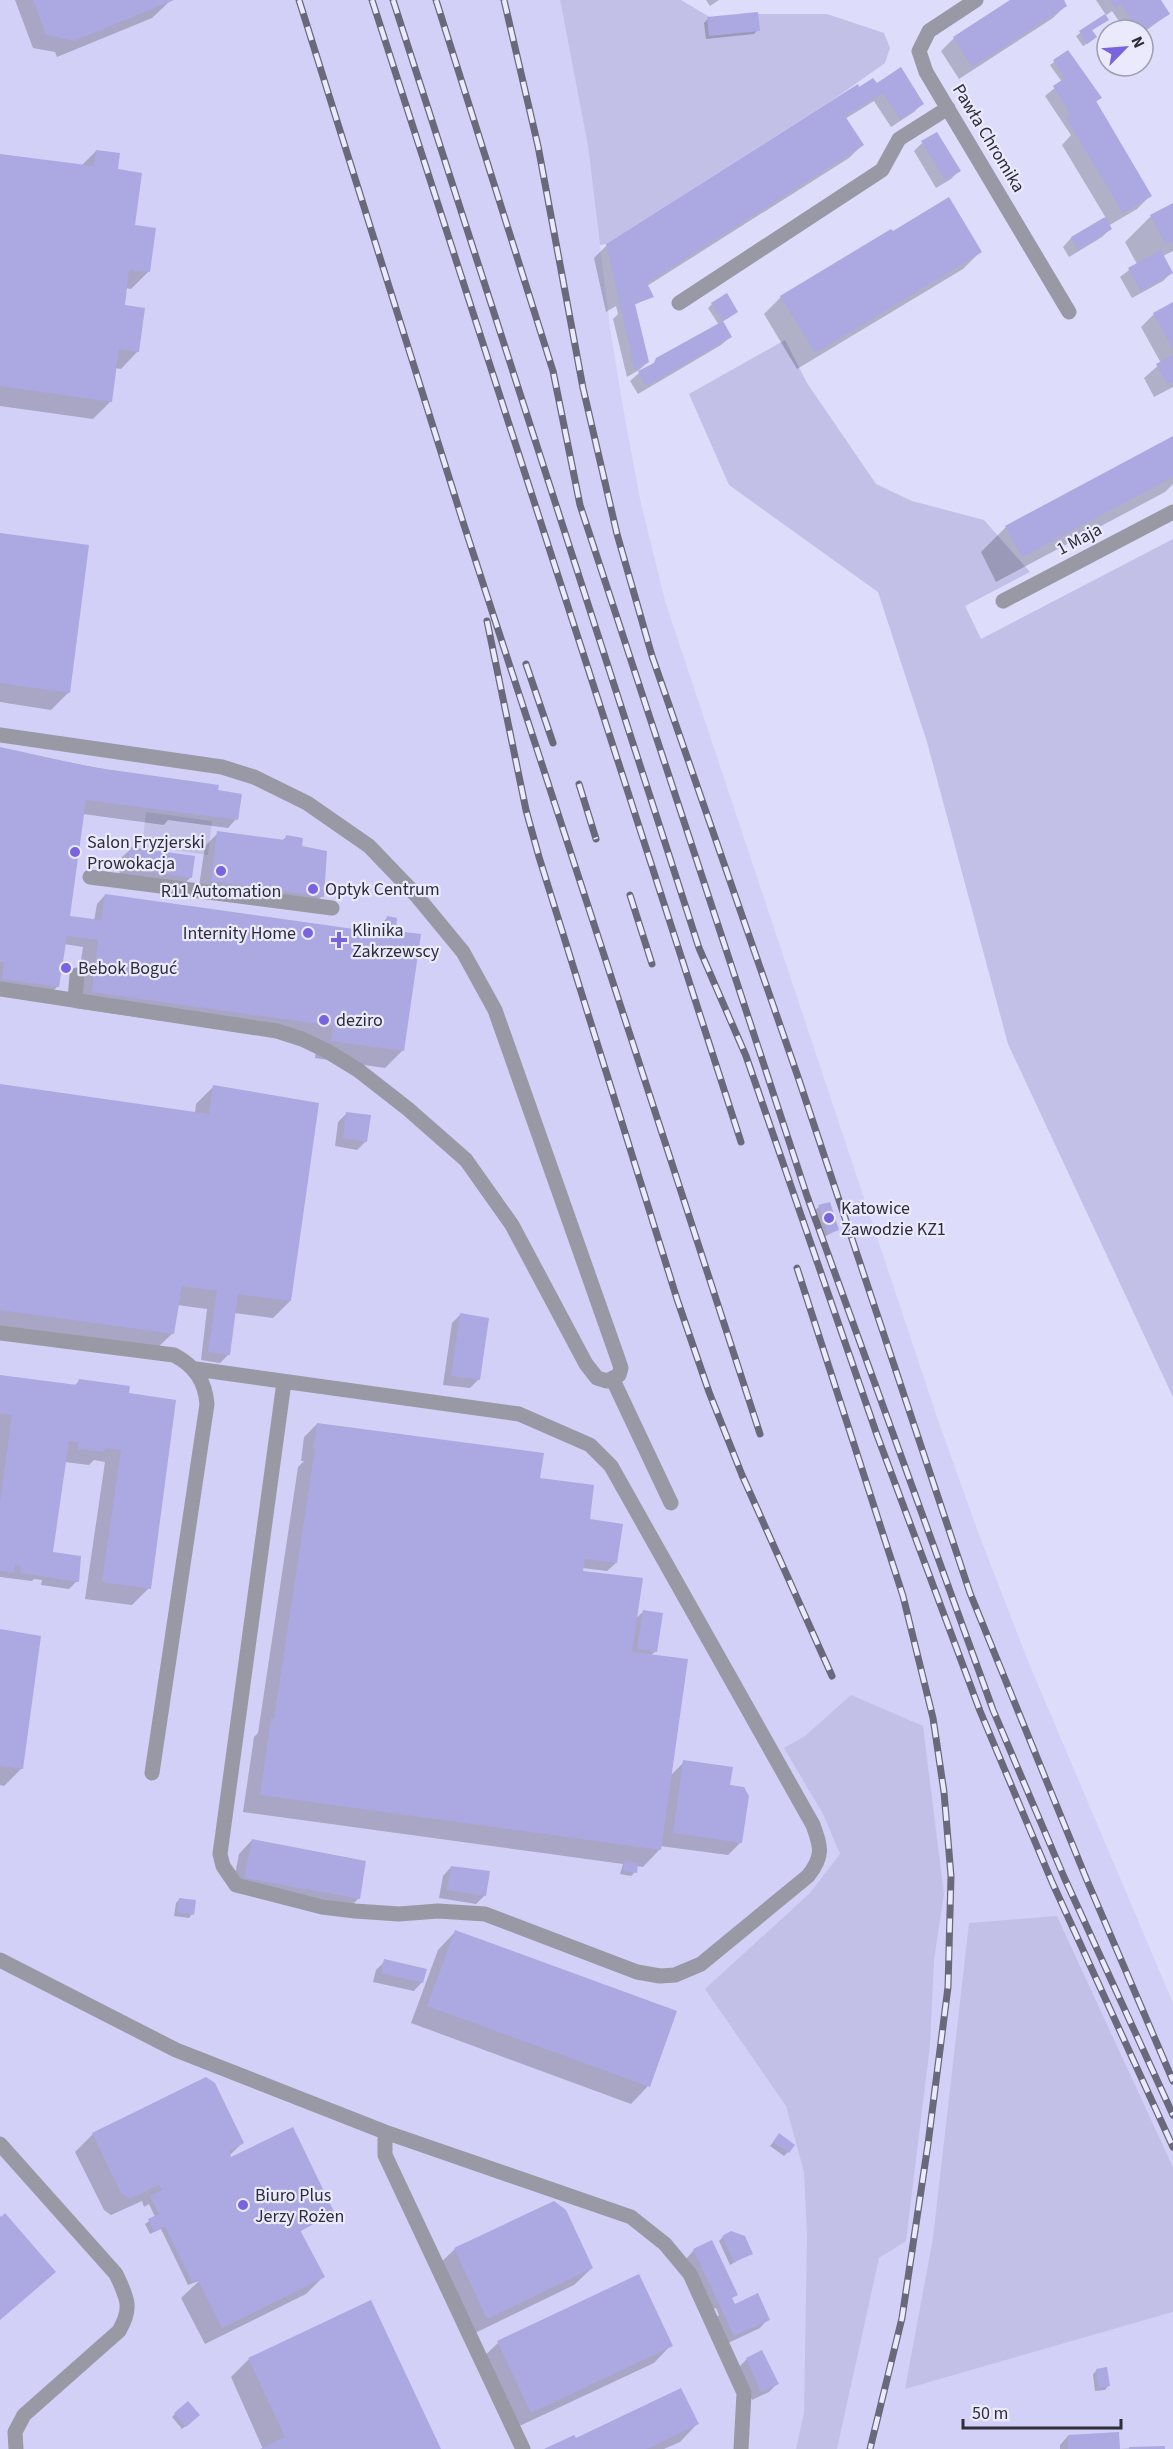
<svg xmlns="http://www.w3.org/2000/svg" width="1173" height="2449" font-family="'Source Sans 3',sans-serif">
<rect width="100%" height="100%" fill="#dddcfa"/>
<path fill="#d2d0f6" d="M 0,0 L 560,0 L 588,146 L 610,328 L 622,402 L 640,499 L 665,601 L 938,1420 L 978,1532 L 1028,1661 L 1173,2003 L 1173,2167 L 1057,1916 L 998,2020 L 905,2388 L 1173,2312 L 1173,2449 L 0,2449 Z"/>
<path fill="#c2c0e6" d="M 560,0 L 681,0 L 713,19 L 745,14 L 827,14 L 884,33 L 890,48 L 885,63 L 834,99 L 606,244 L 600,245 L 588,146 Z
M 785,340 L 807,383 L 876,484 L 912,501 L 984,520 L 1030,572 L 965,606 L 981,639 L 1173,539 L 1173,1397 L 1008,1044 L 927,742 L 878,592 L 729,485 L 689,394 Z
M 146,812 L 212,821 L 208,855 L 142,846 Z
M 851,1695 L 923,1726 L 944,1894 L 934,1960 L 930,2045 L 906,2241 L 879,2258 L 837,2449 L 796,2449 L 804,2413 L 807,2236 L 804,2172 L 786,2106 L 705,1989 L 810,1893 L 840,1854 L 823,1814 L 784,1748 L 805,1736 Z
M 1057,1916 L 1173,2167 L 1173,2312 L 905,2389 L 933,2238 L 969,1923 Z"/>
<path fill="#0003" d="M 15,0 L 169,0 L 170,1 L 152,18 L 57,57 L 55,52 L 33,48 Z
M 706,0 L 719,0 L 710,6 Z
M 1013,0 L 1062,0 L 1066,5 L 1053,18 L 959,79 L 941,51 L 954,38 Z
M 1096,0 L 1159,0 L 1168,14 L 1143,33 L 1143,30 L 1125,30 L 1112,11 L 1105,16 L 1103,23 L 1091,31 L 1091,41 L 1083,46 L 1076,36 L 1106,15 Z
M 708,19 L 758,30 L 754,34 L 706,39 L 704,23 Z
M 1068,52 L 1100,98 L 1095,103 L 1150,196 L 1137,209 L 1108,226 L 1110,229 L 1102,237 L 1069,257 L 1063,247 L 1071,238 L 1106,218 L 1062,145 L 1071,135 L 1045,96 L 1062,82 L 1050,65 Z
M 877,85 L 922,104 L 914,112 L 891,127 L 874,101 L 845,119 L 862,145 L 849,158 L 647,286 L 652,296 L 634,305 L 648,362 L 639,370 L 627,377 L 613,319 L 618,314 L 616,306 L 606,312 L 594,258 L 607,245 L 859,89 Z
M 922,143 L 959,171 L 951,179 L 936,188 L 914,151 Z
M 96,151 L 116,171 L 148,272 L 131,289 L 125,288 L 123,306 L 138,351 L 121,369 L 115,368 L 111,401 L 93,419 L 0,406 L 0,155 L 81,166 Z
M 1173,205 L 1173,251 L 1163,256 L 1172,272 L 1163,281 L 1132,298 L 1120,277 L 1137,264 L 1125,242 L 1151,216 Z
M 980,252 L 963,269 L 797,369 L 764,314 L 781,297 Z
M 712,304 L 737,312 L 722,322 L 730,337 L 721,345 L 638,394 L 630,381 L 639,373 L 649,367 L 657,360 L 719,325 L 708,308 Z
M 1173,304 L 1173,387 L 1154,397 L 1144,378 L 1161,363 L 1141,327 L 1154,314 Z
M 1173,438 L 1173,484 L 1165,492 L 996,582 L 981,552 L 1006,527 Z
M 0,534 L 69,692 L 51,710 L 0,702 Z
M 0,749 L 217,791 L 236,819 L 228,828 L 168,820 L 164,825 L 83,814 L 68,917 L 94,921 L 97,904 L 105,895 L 358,931 L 362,928 L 375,930 L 387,918 L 394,932 L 402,1051 L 385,1068 L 315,1058 L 317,1043 L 74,1008 L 83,947 L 64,944 L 58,986 L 45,999 L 0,993 Z
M 218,833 L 282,841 L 286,837 L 300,848 L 322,896 L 309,909 L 198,893 L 205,846 Z
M 131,849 L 191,877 L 182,886 L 119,876 L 122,857 Z
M 0,1086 L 195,1113 L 196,1104 L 213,1087 L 290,1301 L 273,1318 L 234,1313 L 229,1354 L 220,1363 L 201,1360 L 207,1309 L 177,1305 L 173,1333 L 155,1350 L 0,1330 Z
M 347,1113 L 366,1141 L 357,1150 L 335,1146 L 338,1122 Z
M 819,1207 L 837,1230 L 824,1237 L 815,1210 Z
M 460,1315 L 479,1379 L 470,1388 L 443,1385 L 452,1323 Z
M 0,1377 L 74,1386 L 79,1381 L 128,1387 L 149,1588 L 132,1605 L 85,1599 L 105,1462 L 94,1460 L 89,1465 L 65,1462 L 51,1556 L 77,1581 L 69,1589 L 41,1585 L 42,1580 L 34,1579 L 32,1581 L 0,1577 Z
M 317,1424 L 539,1479 L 588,1521 L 616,1563 L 607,1571 L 582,1568 L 581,1572 L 635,1619 L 643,1612 L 656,1651 L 650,1656 L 671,1775 L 684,1762 L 729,1786 L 741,1842 L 728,1855 L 660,1846 L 660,1849 L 643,1867 L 636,1866 L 635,1872 L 631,1876 L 620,1874 L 623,1864 L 243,1812 L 254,1737 L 258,1733 L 298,1467 L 304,1461 L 301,1461 L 304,1437 Z
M 0,1631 L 22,1768 L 4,1786 L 0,1785 Z
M 252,1840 L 365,1862 L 358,1899 L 345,1912 L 232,1890 L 239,1854 Z
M 451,1867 L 485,1895 L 476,1904 L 439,1898 L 443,1876 Z
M 180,1899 L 192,1914 L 189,1918 L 174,1916 L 176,1903 Z
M 455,1932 L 648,2086 L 631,2104 L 411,2023 L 438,1950 Z
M 385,1961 L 422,1982 L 414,1991 L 373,1982 L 376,1970 Z
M 206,2079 L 242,2143 L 229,2156 L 231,2159 L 333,2213 L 299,2232 L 323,2277 L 306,2294 L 205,2344 L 181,2298 L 199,2281 L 188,2285 L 161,2229 L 150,2234 L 145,2224 L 155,2217 L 149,2204 L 144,2207 L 142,2201 L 111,2215 L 104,2210 L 75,2152 L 93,2134 Z
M 779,2135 L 788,2152 L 784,2156 L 770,2146 Z
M 723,2237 L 751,2253 L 730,2265 L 719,2241 Z
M 455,2249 L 592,2268 L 574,2285 L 469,2336 L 437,2266 Z
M 694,2250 L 736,2294 L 731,2299 L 734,2306 L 768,2319 L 760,2328 L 726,2344 L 714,2319 L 719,2315 L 716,2308 L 710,2310 L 686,2259 Z
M 638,2276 L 671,2345 L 654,2363 L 513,2429 L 480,2360 L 498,2343 Z
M 370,2302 L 439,2449 L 263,2449 L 231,2377 L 248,2360 Z
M 747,2359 L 777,2384 L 769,2392 L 752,2400 L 738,2368 Z
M 1097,2370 L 1108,2386 L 1105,2390 L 1095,2391 L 1093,2374 Z
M 175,2414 L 194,2419 L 182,2429 L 172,2417 Z
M 697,2424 L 680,2442 L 664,2449 L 548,2449 L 575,2440 Z
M 1068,2436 L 1119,2449 L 1164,2447 L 1164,2449 L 1060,2449 L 1060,2445 Z"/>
<path fill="#aca8e1" d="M 33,0 L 174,0 L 74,41 L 46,35 Z
M 1010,0 L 1064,0 L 1067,6 L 972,67 L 953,37 Z
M 1110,0 L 1161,0 L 1170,14 L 1143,31 L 1138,30 L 1121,4 L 1115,8 Z
M 758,12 L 760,31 L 709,36 L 707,17 Z
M 1105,14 L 1109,20 L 1092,30 L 1097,37 L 1087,44 L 1079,31 Z
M 1068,50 L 1102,98 L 1096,101 L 1152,196 L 1123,213 L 1066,118 L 1071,115 L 1053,86 L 1065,78 L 1053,60 Z
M 901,67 L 924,104 L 900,119 L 883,93 L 845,116 L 864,145 L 647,283 L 654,297 L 635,304 L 649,362 L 635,370 L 606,244 L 858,84 L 859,87 L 873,78 L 877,83 Z
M 937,132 L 961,171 L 945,180 L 921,141 Z
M 96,150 L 120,153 L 118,169 L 142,173 L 135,225 L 156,228 L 150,272 L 129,270 L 125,305 L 145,308 L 139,352 L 119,349 L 112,402 L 0,386 L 0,154 L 94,166 Z
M 949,197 L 982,252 L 815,353 L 780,296 L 891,229 L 893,231 Z
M 1173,203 L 1173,241 L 1166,245 L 1150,215 Z
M 1105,217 L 1112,229 L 1078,250 L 1071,237 Z
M 1161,250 L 1173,273 L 1141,291 L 1128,268 Z
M 727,293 L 738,312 L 723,321 L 732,337 L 646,386 L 638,371 L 654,363 L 656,358 L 723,321 L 711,303 Z
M 1173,302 L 1173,349 L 1153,313 Z
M 1173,355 L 1173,382 L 1168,385 L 1156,364 Z
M 1173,436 L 1173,477 L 1022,557 L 1005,526 Z
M 0,533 L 89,545 L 70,693 L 0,683 Z
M 0,747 L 91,767 L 219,785 L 218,790 L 242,794 L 238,820 L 86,800 L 70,916 L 101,920 L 105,894 L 361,930 L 361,926 L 385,930 L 387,916 L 397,918 L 396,931 L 421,934 L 404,1051 L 331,1041 L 333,1026 L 92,992 L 98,940 L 67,936 L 59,987 L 2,979 L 4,962 L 0,962 Z
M 217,831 L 285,840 L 286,835 L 303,838 L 302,846 L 327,851 L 324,897 L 211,881 Z
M 130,847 L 195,856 L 192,878 L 127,868 Z
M 0,1084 L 209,1114 L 213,1085 L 319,1103 L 291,1301 L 238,1294 L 230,1355 L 208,1352 L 217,1291 L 182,1286 L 174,1334 L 0,1310 Z
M 346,1112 L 371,1115 L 367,1142 L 343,1138 Z
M 830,1202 L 839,1230 L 828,1234 L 818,1205 Z
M 460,1313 L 489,1318 L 480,1380 L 451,1376 Z
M 0,1375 L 77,1385 L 79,1379 L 130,1386 L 129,1393 L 176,1400 L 151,1589 L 102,1582 L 121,1450 L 105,1448 L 104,1452 L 78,1449 L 78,1442 L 69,1441 L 53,1552 L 81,1556 L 79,1582 L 20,1573 L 21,1566 L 15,1565 L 14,1573 L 0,1571 L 0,1502 L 12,1415 L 0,1414 Z
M 317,1423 L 544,1453 L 540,1478 L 594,1485 L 590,1519 L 623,1524 L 617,1563 L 585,1559 L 583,1571 L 643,1578 L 632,1652 L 688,1659 L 661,1850 L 260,1795 L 271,1718 L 274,1719 L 315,1448 L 313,1448 Z
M 643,1610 L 663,1613 L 657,1652 L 637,1649 Z
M 0,1629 L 41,1636 L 23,1769 L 0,1766 Z
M 683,1760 L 733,1767 L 730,1785 L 744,1787 L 749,1796 L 742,1843 L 673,1833 Z
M 252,1839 L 366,1861 L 360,1899 L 244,1878 Z
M 624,1861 L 638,1863 L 637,1873 L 623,1871 Z
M 451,1866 L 490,1871 L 486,1896 L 447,1890 Z
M 179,1898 L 196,1900 L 194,1915 L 177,1912 Z
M 455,1930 L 677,2011 L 650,2087 L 427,2006 Z
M 384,1959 L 427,1969 L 423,1983 L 381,1973 Z
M 206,2077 L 215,2083 L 244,2143 L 229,2151 L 231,2157 L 293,2127 L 335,2214 L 300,2230 L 325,2277 L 222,2328 L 198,2280 L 192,2282 L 165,2226 L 154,2231 L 148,2219 L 159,2214 L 150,2196 L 162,2190 L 159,2185 L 130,2199 L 121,2193 L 92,2133 Z
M 779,2133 L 795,2145 L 789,2153 L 773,2142 Z
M 554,2201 L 566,2210 L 593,2268 L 487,2319 L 454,2248 Z
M 5,2213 L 56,2272 L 0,2320 L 0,2215 L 1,2217 Z
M 731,2231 L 745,2236 L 753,2254 L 734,2262 L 722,2236 Z
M 712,2240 L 738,2295 L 732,2298 L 735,2304 L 758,2293 L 770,2320 L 734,2336 L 693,2249 Z
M 639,2274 L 673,2346 L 531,2413 L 497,2341 Z
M 371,2300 L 441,2449 L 260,2449 L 285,2437 L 248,2358 Z
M 762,2350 L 779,2384 L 761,2392 L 746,2358 Z
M 1107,2367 L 1110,2386 L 1099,2388 L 1096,2369 Z
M 681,2388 L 699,2424 L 647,2449 L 544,2449 L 574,2435 L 576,2438 Z
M 188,2401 L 200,2415 L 186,2427 L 174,2413 Z
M 1119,2432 L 1120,2449 L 1068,2449 L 1068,2435 Z
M 1165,2446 L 1165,2449 L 1129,2449 L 1129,2447 Z"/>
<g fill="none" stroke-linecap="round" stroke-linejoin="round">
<path stroke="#9999a6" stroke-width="15" d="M 976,0 L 929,31 L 919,51 L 926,72 L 1069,312
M 679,303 L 882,170 L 899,139 L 948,108
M 1003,601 L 1173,512
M 0,735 L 222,767 L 254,777 L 307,803 L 369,846 L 416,895 L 463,952 L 495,1010 L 618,1359 L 621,1368 L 619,1375 L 607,1381 L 597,1378 L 586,1364 L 512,1225 L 466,1160 L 408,1109 L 358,1070 L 327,1051 L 302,1039 L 277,1031 L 0,989
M 90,877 L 332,908
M 75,1000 L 77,975
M 0,1333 L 174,1355 C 195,1366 205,1381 207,1404 L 152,1773
M 196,1369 L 519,1414 L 590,1445 L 611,1466 L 813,1825 C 821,1847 824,1856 808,1876 L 701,1964 L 675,1975 L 660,1976 L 637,1972 L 485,1914 L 438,1911 L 399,1914 L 355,1911 L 322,1907 L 236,1885 L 223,1866 L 220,1854 L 284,1382
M 613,1380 L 671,1503
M 0,1960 L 176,2050 L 385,2132 L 631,2217 L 665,2244 L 690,2274 L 744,2393 L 741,2449
M 385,2132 L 385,2155 L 523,2449
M 0,2144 L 116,2274 C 127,2298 133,2307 119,2331 L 24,2415 L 15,2432 L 16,2449"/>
<defs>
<path id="rail" d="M 299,0 L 463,522 L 760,1434
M 372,0 L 741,1142
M 393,0 L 699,948 L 746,1056 L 877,1435 L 980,1711 L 1052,1882 L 1173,2147
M 436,0 L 553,371 L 580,505 L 807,1196 L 993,1710 L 1064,1877 L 1173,2115
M 504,0 L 538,146 L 583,388 L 617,534 L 652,656 L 798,1077 L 970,1593 L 1086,1878 L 1173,2081
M 487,621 L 526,810 L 539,857 L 677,1299 L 709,1392 L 742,1475 L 832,1676
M 526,664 L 553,743
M 579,784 L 596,839
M 630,895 L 652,964
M 797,1268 L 903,1596 L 933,1718 L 944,1792 L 951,1876 L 948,1987 L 928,2144 L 902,2318 L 870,2449"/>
</defs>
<use href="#rail" stroke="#6a697b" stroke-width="7"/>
<use href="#rail" stroke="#ebeafd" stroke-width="4.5" stroke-dasharray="14" stroke-linecap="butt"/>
</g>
<g fill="#7963de" stroke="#ebeafd" stroke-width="2">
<circle cx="75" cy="852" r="6"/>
<circle cx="221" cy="871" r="6"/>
<circle cx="313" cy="889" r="6"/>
<circle cx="308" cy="933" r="6"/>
<path d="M336 931h6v6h6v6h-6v6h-6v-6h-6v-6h6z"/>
<circle cx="66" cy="968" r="6"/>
<circle cx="324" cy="1020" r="6"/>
<circle cx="829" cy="1218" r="6"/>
<circle cx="243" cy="2205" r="6"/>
</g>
<g text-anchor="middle" stroke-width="4.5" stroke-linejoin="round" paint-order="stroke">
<g font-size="18" fill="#2e2d39" stroke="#ebeafd">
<text transform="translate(989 138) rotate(59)" y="6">Pawła Chromika</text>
<text transform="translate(1079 539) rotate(-28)" y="6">1 Maja</text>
</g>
<g font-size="18" fill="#2e2d39" stroke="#ebeafd" text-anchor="start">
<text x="87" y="848">Salon Fryzjerski<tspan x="87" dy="21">Prowokacja</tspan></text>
<text x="325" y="895">Optyk Centrum</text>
<text x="221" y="897" text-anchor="middle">R11 Automation</text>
<text x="352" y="936">Klinika<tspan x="352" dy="21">Zakrzewscy</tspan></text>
<text x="296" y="939" text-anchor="end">Internity Home</text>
<text x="78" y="974">Bebok Boguć</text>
<text x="336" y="1026">deziro</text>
<text x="841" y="1214">Katowice<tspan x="841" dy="21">Zawodzie KZ1</tspan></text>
<text x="255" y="2201">Biuro Plus<tspan x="255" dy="21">Jerzy Rożen</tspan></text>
</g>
</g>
<g transform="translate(1125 48) rotate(65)"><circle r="28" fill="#ebeafd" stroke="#9f9eaf" stroke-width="1.5"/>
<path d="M0-4.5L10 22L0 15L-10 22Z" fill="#7963de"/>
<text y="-9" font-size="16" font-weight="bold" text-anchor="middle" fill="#2e2d39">N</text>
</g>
<path d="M963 2419v9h158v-9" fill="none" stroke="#2e2d39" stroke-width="3"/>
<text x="972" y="2419" font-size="18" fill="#2e2d39" stroke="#ebeafd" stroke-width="4.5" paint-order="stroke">50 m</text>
</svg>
